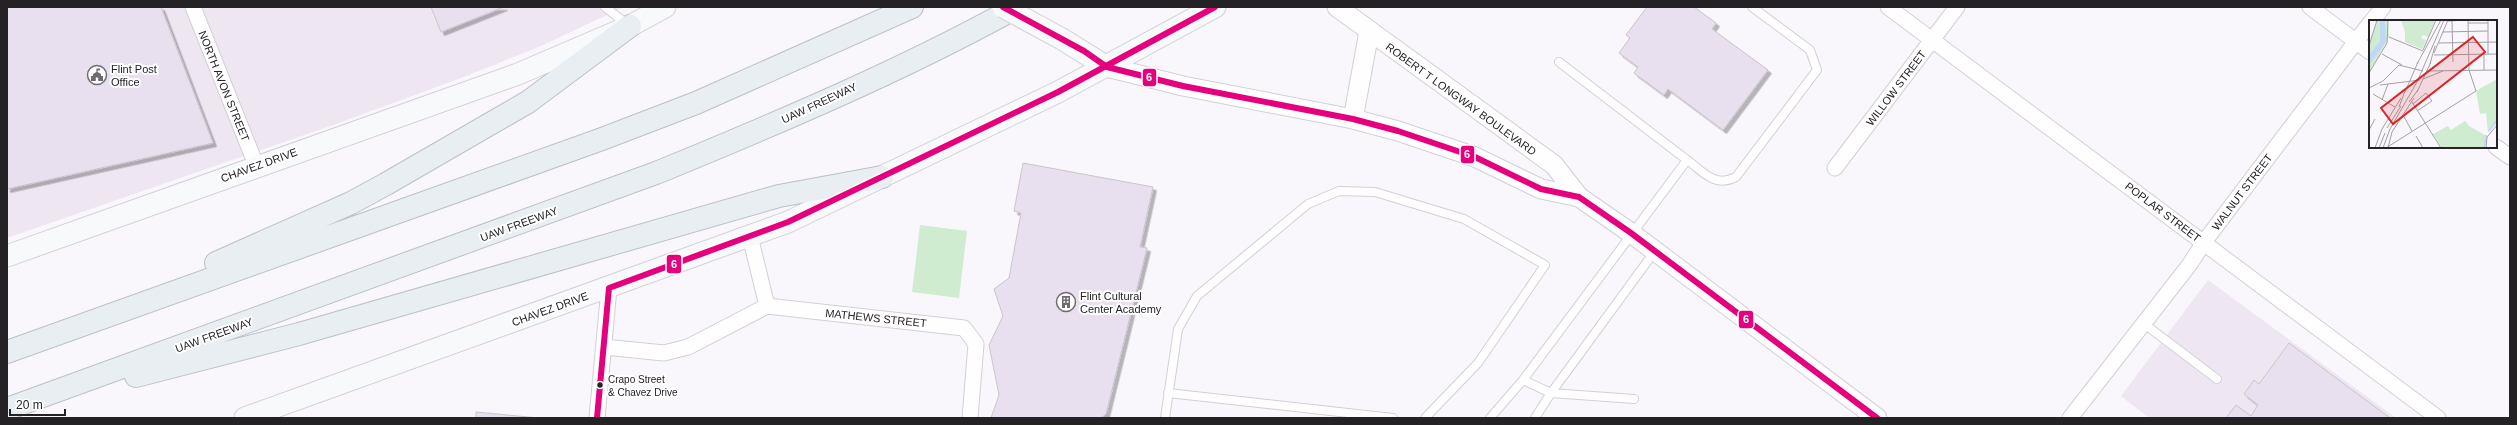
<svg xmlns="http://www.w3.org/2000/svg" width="2517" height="425" font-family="Arial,sans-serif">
<defs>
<filter id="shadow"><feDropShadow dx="3.5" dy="3.5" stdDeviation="0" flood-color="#0004"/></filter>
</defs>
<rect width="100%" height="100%" fill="#f9f6fc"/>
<path fill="#eee7f2" d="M 7,7 L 624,7 L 541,46 L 461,78 L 336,124 L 7,238 Z
M 2208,280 L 2396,418 L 2149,418 L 2121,396 Z"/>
<path fill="#cfecd1" d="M 920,225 L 967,231 L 959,298 L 912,292 Z"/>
<path fill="#e8e0ee" stroke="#c9c6ca" filter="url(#shadow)" d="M 7,7 L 161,7 L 213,143 L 7,189 Z
M 431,7 L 504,7 L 441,32 Z
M 1647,7 L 1694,7 L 1716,23 L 1712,29 L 1768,70 L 1723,130 L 1668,89 L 1664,95 L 1634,73 L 1638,67 L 1619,53 L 1630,38 L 1626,35 Z
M 1023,163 L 1153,187 L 1140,247 L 1147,248 L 1106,414 L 1101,418 L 991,418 L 999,395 L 989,345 L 1003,316 L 994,289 L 1009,278 L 1021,213 L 1014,211 Z
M 2289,343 L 2390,418 L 2226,418 L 2236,405 L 2251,416 L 2258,405 L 2244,394 L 2254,380 L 2259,384 Z
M 476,412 L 539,418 L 476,418 Z"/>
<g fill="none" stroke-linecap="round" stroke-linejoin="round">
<defs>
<path id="service" d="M 605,7 L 628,25
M 1559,62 L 1687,160
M 2143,323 L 2217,379
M 1523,380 L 1551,393 L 1634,399
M 1168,393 L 1393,418
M 1165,418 L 1178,329 L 1197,296 L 1308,204 L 1339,191 L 1375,192 L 1464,219 L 1545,265 L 1478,363 L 1425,418
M 1490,418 L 1523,380 L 1687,160 C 1704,172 1714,188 1736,177 L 1817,70 L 1810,50 L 1752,7
M 1535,418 L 1551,393 L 1655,251"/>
<path id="minor" d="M 193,7 L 256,165
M 1888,7 L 2438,418
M 2310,7 L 2370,52
M 2372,21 L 2383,7
M 2496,147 L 2510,157
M 1835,168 L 1957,7
M 750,236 L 767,306
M 604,347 L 664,353 L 688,347 L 767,306 L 964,328 L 976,344 L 970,418
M 597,418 L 609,288
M 2070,418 L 2190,264 L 2204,242 L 2370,23"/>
<path id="tertiary" d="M 1337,7 L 1554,165 L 1579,197 L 1631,233 L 1877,418
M 1107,67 L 1183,86 L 1353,119 L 1398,131 L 1475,157 L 1541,189 L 1579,197
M 1353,119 L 1369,32"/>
<path id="secondary" d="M 1062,39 L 1107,67
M 7,256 L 518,74 L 630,26 L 665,7
M 245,418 L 788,222 L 1058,92 L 1215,7"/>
<path id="motorway" d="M 216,263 L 351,203 L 386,184 L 528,102 L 630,26
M 7,352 L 602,139 L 696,103 L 912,7
M 136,376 L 299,334 L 779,196 L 882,177
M 7,409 L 656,173 C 778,123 901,71 1017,7"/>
</defs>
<use href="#service" stroke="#d3d0d5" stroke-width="10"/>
<use href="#minor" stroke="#d3d0d5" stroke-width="17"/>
<use href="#tertiary" stroke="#d3d0d5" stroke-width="21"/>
<use href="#secondary" stroke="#d3d0d5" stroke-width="23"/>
<use href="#motorway" stroke="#bbc1c6" stroke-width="24"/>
<use href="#service" stroke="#fefeff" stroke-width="8"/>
<use href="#minor" stroke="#fefeff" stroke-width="15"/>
<use href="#tertiary" stroke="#fefeff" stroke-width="19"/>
<use href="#secondary" stroke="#f7f9fb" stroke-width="21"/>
<use href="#motorway" stroke="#e8eef2" stroke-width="22"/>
<defs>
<path id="secondary-bridge" d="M 1003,7 L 1062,39"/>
</defs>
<use href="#secondary-bridge" stroke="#d3d0d5" stroke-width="23" stroke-linecap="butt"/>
<use href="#secondary-bridge" stroke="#f7f9fb" stroke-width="21"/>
<defs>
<path id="bus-1" d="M 1003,7 L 1084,51 L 1107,67 L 1183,86 L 1353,119 L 1398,131 L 1475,157 L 1541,189 L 1579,197 L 1631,233 L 1877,418
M 597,418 L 609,288 L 788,222 L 1058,92 L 1215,7"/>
</defs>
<use href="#bus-1" stroke="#fff" stroke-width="9"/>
<use href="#bus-1" stroke="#e5007d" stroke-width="6"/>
</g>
<defs>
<symbol id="civic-ring" viewBox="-11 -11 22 22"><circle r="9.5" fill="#fff" stroke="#6f6c71" stroke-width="1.5"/><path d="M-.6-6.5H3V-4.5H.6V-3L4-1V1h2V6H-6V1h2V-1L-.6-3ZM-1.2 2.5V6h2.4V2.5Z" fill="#6f6c71"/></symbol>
<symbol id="building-ring" viewBox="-11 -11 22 22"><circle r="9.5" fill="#fff" stroke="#6f6c71" stroke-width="1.5"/><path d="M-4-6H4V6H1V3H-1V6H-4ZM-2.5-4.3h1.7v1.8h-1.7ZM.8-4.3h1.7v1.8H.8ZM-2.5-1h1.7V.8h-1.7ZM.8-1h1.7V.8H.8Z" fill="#6f6c71"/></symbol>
</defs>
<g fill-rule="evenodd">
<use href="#civic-ring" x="86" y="64" width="22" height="22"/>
<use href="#building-ring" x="1055" y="291" width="22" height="22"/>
</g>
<circle fill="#252226" stroke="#fff" stroke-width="1.5" cx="600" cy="385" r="3.5"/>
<g text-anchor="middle" stroke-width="4" stroke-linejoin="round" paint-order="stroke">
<g font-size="10" fill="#252226" stroke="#fff" text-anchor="start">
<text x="608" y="383">Crapo Street<tspan x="608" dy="13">&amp; Chavez Drive</tspan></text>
</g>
<g font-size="11" fill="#252226" stroke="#fff" text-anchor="start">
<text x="111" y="73">Flint Post<tspan x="111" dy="13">Office</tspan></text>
<text x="1080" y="300">Flint Cultural<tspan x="1080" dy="13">Center Academy</tspan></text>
</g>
<g font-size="11" fill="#252226" stroke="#fff">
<text transform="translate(224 86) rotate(68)" y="4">NORTH AVON STREET</text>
<text transform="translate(1896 88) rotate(-53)" y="4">WILLOW STREET</text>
<text transform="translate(1461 99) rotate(36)" y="4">ROBERT T LONGWAY BOULEVARD</text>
<text transform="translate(819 103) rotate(-25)" y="4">UAW FREEWAY</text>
<text transform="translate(259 165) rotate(-20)" y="4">CHAVEZ DRIVE</text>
<text transform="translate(2242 192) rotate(-53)" y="4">WALNUT STREET</text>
<text transform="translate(2163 212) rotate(37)" y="4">POPLAR STREET</text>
<text transform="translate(519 224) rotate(-20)" y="4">UAW FREEWAY</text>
<text transform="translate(550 309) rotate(-20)" y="4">CHAVEZ DRIVE</text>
<text transform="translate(876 318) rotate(6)" y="4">MATHEWS STREET</text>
<text transform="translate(214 335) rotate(-20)" y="4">UAW FREEWAY</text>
</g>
</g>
<g transform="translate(2369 20)">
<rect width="128" height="128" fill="#f9f6fc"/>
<path d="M 8,0 L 19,0 L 20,17 L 0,54 L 0,27 ZM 32,0 L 66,0 L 59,17 L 54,15 L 52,18 L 57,20 L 53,29 L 36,22 L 36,12 ZM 128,59 L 128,103 L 119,112 L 117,93 L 111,94 L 107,71 ZM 96,101 L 100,106 L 116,115 L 114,128 L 73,128 L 64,114 L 79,106 L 82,110 Z" fill="#cfecd1"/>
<path d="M 11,0 L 16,0 L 17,22 L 0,45 L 0,35 L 11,21 Z" fill="#c0d8f5"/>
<path fill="none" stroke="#c0d8f5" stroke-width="2" d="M 120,111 L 128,100M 115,128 L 117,115"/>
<path fill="none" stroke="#a4a1a6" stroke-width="1" d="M 83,1 L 84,42M 119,1 L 119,34M 99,3 L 119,3M 74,12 L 119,11M 20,17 L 54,31M 70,23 L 128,22M 0,26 L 8,0M 54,30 L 67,0M 65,33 L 79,0M 13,34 L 33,45M 115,34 L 115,50M 65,35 L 128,34M 48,44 L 72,0M 61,44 L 66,26M 58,51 L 128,50M 0,53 L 18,23 L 19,0M 54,59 L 74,51M 11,65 L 51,60M 0,68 L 14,61 L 30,45 L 54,51M 36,72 L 49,42M 48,72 L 62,42M 4,74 L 26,87M 13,80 L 19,64M 40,82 L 49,70M 43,82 L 72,128M 44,84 L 57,73 L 63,81 L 48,91M 30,87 L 36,71M 34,95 L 43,111M 18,108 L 32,86M 0,110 L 6,99M 47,116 L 54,128M 6,128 L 13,109 L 32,78M 10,128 L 16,113M 14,128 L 21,109 L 48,62 L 75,0M 17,128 L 107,71 L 100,50 L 99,0 L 79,1M 19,128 L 23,112 L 45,78M 117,128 L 118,117 L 128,105"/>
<path fill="#d62828" fill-opacity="0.15" stroke="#d62828" stroke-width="2" d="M 104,17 L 116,32 L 24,104 L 12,88 Z"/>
<rect width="128" height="128" fill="none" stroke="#252226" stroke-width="2"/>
</g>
<g stroke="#fff" stroke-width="1.5">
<rect x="1142" y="68" width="15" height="19" rx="4" fill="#e5007d"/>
<rect x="1460" y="145" width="15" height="19" rx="4" fill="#e5007d"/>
<rect x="666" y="254" width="16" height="20" rx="4" fill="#e5007d"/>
<rect x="1738" y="310" width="16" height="19" rx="4" fill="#e5007d"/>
</g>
<g font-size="11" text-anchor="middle" font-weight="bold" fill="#fff">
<text x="1149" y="81">6</text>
<text x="1467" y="158">6</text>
<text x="674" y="268">6</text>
<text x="1746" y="323">6</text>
</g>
<rect width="2517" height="425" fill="none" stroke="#252226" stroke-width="16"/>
<path d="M10 409v6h55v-6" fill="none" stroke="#252226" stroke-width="2"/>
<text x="16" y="409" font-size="12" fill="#252226" stroke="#ffffff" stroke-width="3" paint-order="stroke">20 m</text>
</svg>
